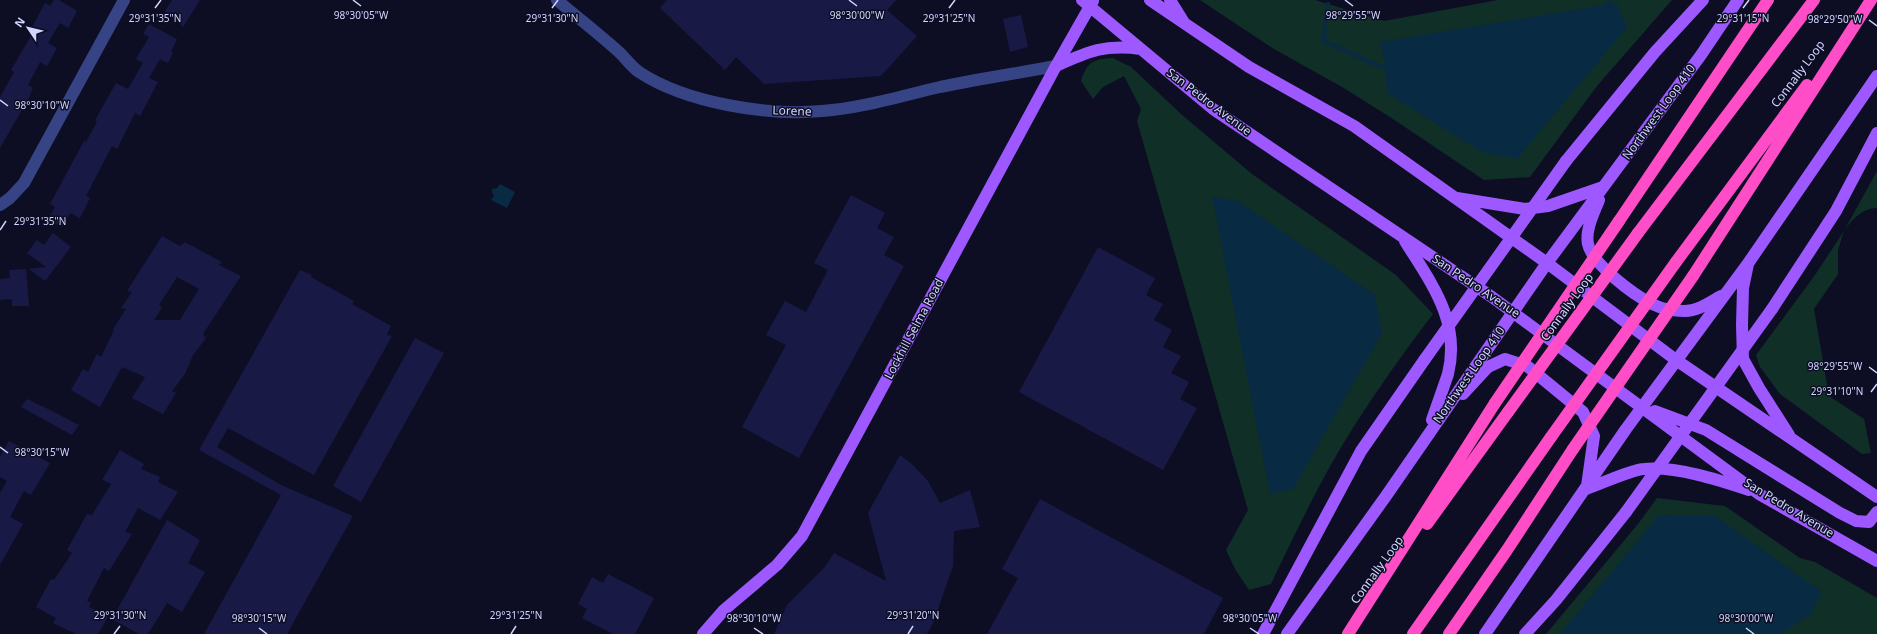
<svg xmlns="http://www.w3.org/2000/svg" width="1877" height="634" font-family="'Noto Sans',sans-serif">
<rect width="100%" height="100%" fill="#0d0e24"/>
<path fill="#102f27" d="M 1200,0 L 1315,0 L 1384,21 L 1498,0 L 1672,0 L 1597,86 L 1530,177 L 1484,180 L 1390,117 L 1342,87 L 1274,49 Z
M 1113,58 L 1131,67 L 1181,114 L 1252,174 L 1396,275 L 1433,314 C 1406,349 1380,386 1356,423 C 1323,474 1297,530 1271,584 L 1249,590 L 1235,569 L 1226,550 L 1248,510 L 1137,121 L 1141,109 L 1124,76 L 1103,87 L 1093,99 L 1081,81 C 1087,62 1093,59 1113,58 Z
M 1877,171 L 1877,208 C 1863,208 1854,218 1845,229 Z
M 1844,231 L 1838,250 L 1838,274 L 1814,309 L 1829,396 L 1864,419 L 1871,453 L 1862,454 L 1780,394 L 1760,367 L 1756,355 L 1815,275 Z
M 1657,498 L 1725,506 L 1800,558 L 1815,562 L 1877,598 L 1877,634 L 1546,634 L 1638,524 Z"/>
<path fill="#082a43" d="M 1616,3 L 1627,27 L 1517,159 L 1482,152 L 1387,93 L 1386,69 L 1380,42 Z
M 500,184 L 515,192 L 507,208 L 491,200 L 494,195 L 492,192 L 492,189 L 497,188 Z
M 1212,196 L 1238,201 L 1375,295 L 1382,333 L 1293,489 L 1270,494 Z
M 1659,515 L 1715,516 L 1822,592 L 1811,614 L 1780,634 L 1560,634 Z"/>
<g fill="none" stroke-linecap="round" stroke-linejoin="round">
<path stroke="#082a43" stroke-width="4" d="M 1328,4 L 1323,41 L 1386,69
M 1608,5 L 1609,0"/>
</g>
<path fill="#191946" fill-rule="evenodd" d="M 54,0 L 59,0 L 77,11 L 68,28 L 60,23 L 48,43 L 57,48 L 47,66 L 40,62 L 28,85 L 33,88 L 30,94 L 31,94 L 0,148 L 0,97 L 14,72 L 11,70 L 35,29 L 32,27 L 45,3 L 50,6 Z
M 172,0 L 200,0 L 183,27 L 165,11 Z
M 667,0 L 896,0 L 887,10 L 917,36 L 881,76 L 764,84 L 736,57 L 725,70 L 660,8 Z
M 1021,15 L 1028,47 L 1010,52 L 1003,19 Z
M 149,24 L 177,39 L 171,52 L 173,53 L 168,63 L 160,59 L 149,78 L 158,82 L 140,116 L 135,113 L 117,149 L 112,146 L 86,196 L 90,198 L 80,218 L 70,213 L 62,227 L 48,219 L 55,207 L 50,204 L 84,141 L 86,142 L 97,122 L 95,120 L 116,83 L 128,89 L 143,63 L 136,59 L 149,37 L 143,34 Z
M 851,195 L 885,213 L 877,228 L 894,237 L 884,255 L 904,266 L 799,458 L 742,427 L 786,345 L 766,335 L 785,301 L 806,312 L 828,270 L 814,263 Z
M 53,233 L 71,247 L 45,281 L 29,269 L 46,267 L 27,253 L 37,240 L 44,245 Z
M 162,236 L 180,246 L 185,242 L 222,262 L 219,265 L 241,276 L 203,334 L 206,338 L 193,355 L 185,374 L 172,391 L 176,393 L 163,414 L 132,398 L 145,377 L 122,367 L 100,407 L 71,390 L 83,369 L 88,372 L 97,354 L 101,357 L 114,330 L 113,329 L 126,309 L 121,308 L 132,292 L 127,291 ZM 177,277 L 199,289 L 180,320 L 154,320 L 162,308 L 159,305 Z
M 1098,247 L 1155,278 L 1146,295 L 1163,304 L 1154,320 L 1172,330 L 1163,347 L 1181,356 L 1171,373 L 1189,382 L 1180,399 L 1197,408 L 1163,470 L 1019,392 Z
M 26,269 L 29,306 L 12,306 L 12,299 L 0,300 L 0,279 L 10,278 L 9,270 Z
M 300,270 L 312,275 L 311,277 L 354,301 L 352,304 L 391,326 L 387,335 L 392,336 L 314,475 L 228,428 L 217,447 L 281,485 L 353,516 L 287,634 L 204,634 L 281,495 L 199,450 Z
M 415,338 L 444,353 L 361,502 L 333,486 Z
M 27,399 L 54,412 L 79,425 L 72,435 L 21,407 Z
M 9,441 L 50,463 L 31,495 L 24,491 L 10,517 L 23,524 L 0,565 L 0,493 L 7,481 L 0,477 L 0,457 Z
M 120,450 L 144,464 L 141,469 L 160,477 L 158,482 L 178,492 L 160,520 L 138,508 L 125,532 L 132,534 L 109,571 L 104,568 L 87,601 L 91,603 L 89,607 L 108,617 L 98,634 L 76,634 L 53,623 L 56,618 L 36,607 L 51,579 L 54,580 L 72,553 L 67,550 L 87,514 L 92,515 L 111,484 L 102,480 Z
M 900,455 L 913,465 L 928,481 L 940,503 L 970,490 L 980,527 L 954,531 L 953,566 L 938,609 L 940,610 L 927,634 L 774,634 L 787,605 L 824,568 L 834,553 L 886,581 L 868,513 Z
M 1040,499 L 1223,598 L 1204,634 L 987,634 L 1018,578 L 1002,569 Z
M 167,520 L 200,540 L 188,563 L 205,572 L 182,612 L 167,603 L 148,634 L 139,634 L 112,619 Z
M 608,574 L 654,598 L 635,634 L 613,634 L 582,618 L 587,609 L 578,604 L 592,577 L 603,583 Z"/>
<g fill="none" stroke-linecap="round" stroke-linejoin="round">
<path stroke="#364485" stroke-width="12" d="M 557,0 C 578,18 599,34 620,53 C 626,59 632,67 639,72 C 686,103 767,116 822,111 C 862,108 901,96 940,87 C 979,79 1018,73 1056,66
M 0,205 L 10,198 L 24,183 L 124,0"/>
<path stroke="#9e58ff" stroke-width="12" d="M 1082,0 L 1213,109 L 1492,297 L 1759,494 L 1877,561
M 1150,0 L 1249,67 L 1354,126 L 1547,263 L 1676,360 L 1877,497
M 1170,0 L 1183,21
M 1056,66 C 1089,51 1105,44 1141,49
M 1566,161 L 1655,52 L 1703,0
M 1457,198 L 1525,209 L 1548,206 L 1603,187
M 1599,200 C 1594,213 1585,230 1588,244 C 1592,264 1634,295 1652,304 C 1662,309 1674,311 1685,311 C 1698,311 1710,302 1721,296
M 1405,241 C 1431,283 1461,321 1448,374 C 1443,389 1437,405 1432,420
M 1748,264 L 1743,288 L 1742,325 L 1743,359 L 1759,388 L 1789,435
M 1772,309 L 1836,211 L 1877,133
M 1463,394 L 1488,367 L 1505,359 L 1527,366 L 1583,412 L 1594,436 L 1587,486
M 1655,411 L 1706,430 L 1840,513 L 1856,521 L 1869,522 L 1877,512
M 1586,489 C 1601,484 1630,470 1644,469 C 1676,466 1719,480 1749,490
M 703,634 L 724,610 L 777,565 L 802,536 L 1056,66 L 1093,1
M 1263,634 L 1361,451 L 1425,359
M 1287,634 L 1386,496 L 1547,263 L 1701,55 L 1738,0
M 1485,634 L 1626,429 L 1749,262 L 1877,76
M 1525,634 L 1556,600 L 1626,512"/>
<path stroke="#ff4cc7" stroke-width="12" d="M 1619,221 L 1768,0
M 1638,233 L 1814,0
M 1676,262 L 1807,85
M 1693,276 L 1871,0
M 1427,524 L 1508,412
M 1348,634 L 1495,403
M 1413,634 L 1551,437
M 1449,634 L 1507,550 L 1573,449"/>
<path stroke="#9e58ff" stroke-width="12" d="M 1425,359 L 1566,161
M 1626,512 L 1772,309"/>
<path stroke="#ff4cc7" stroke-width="12" d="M 1495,403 L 1619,221
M 1508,412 L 1638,233
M 1551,437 L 1676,262
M 1573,449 L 1693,276"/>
</g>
<path fill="none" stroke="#d1d5ff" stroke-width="1.5" d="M 353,0 L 361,6M 849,0 L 857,6M 1345,0 L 1353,6M 155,8 L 161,0M 552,8 L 558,0M 949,8 L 955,0M 1743,8 L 1749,0M 1869,20 L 1877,26M 0,100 L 8,106M 0,230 L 6,221M 1869,367 L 1877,373M 1871,392 L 1877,384M 0,447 L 8,453M 259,628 L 267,634M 754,628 L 763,634M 1250,628 L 1259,634M 1746,628 L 1754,634M 114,634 L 120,626M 511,634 L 516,626M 908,634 L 913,626"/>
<g text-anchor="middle" stroke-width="3" stroke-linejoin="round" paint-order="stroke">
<g font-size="12" fill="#d1d5ff" stroke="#0d0e24">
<text transform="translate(1798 74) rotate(-53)" y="4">Connally Loop</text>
<text transform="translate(1209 102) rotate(37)" y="4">San Pedro Avenue</text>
<text transform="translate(792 111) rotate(2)" y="4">Lorene</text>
<text transform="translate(1659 112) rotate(-54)" y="4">Northwest Loop 410</text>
<text transform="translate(1476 286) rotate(34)" y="4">San Pedro Avenue</text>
<text transform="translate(1567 307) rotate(-54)" y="4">Connally Loop</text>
<text transform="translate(914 329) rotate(-62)" y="4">Lockhill Selma Road</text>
<text transform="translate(1469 375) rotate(-55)" y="4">Northwest Loop 410</text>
<text transform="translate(1789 508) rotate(31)" y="4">San Pedro Avenue</text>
<text transform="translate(1377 570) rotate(-54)" y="4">Connally Loop</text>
</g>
</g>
<g font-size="10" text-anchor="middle" fill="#d1d5ff" stroke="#0d0e24" stroke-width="3" stroke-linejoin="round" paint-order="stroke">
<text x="857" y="19">98°30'00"W</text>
<text x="361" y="19">98°30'05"W</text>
<text x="1353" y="19">98°29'55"W</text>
<text x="155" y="22">29°31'35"N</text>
<text x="552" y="22">29°31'30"N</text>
<text x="949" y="22">29°31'25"N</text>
<text x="1743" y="22">29°31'15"N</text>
<text x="1835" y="23">98°29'50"W</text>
<text x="42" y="109">98°30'10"W</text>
<text x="40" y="225">29°31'35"N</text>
<text x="1835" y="370">98°29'55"W</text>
<text x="1837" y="395">29°31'10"N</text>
<text x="42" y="456">98°30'15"W</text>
<text x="120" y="619">29°31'30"N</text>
<text x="516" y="619">29°31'25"N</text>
<text x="913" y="619">29°31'20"N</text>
<text x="259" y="622">98°30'15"W</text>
<text x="754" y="622">98°30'10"W</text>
<text x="1250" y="622">98°30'05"W</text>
<text x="1746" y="622">98°30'00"W</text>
</g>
<g transform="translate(28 28) rotate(305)" stroke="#0d0e24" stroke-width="3" paint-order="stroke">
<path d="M0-3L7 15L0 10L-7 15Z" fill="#d1d5ff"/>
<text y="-6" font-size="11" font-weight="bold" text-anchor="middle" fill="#d1d5ff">N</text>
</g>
</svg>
